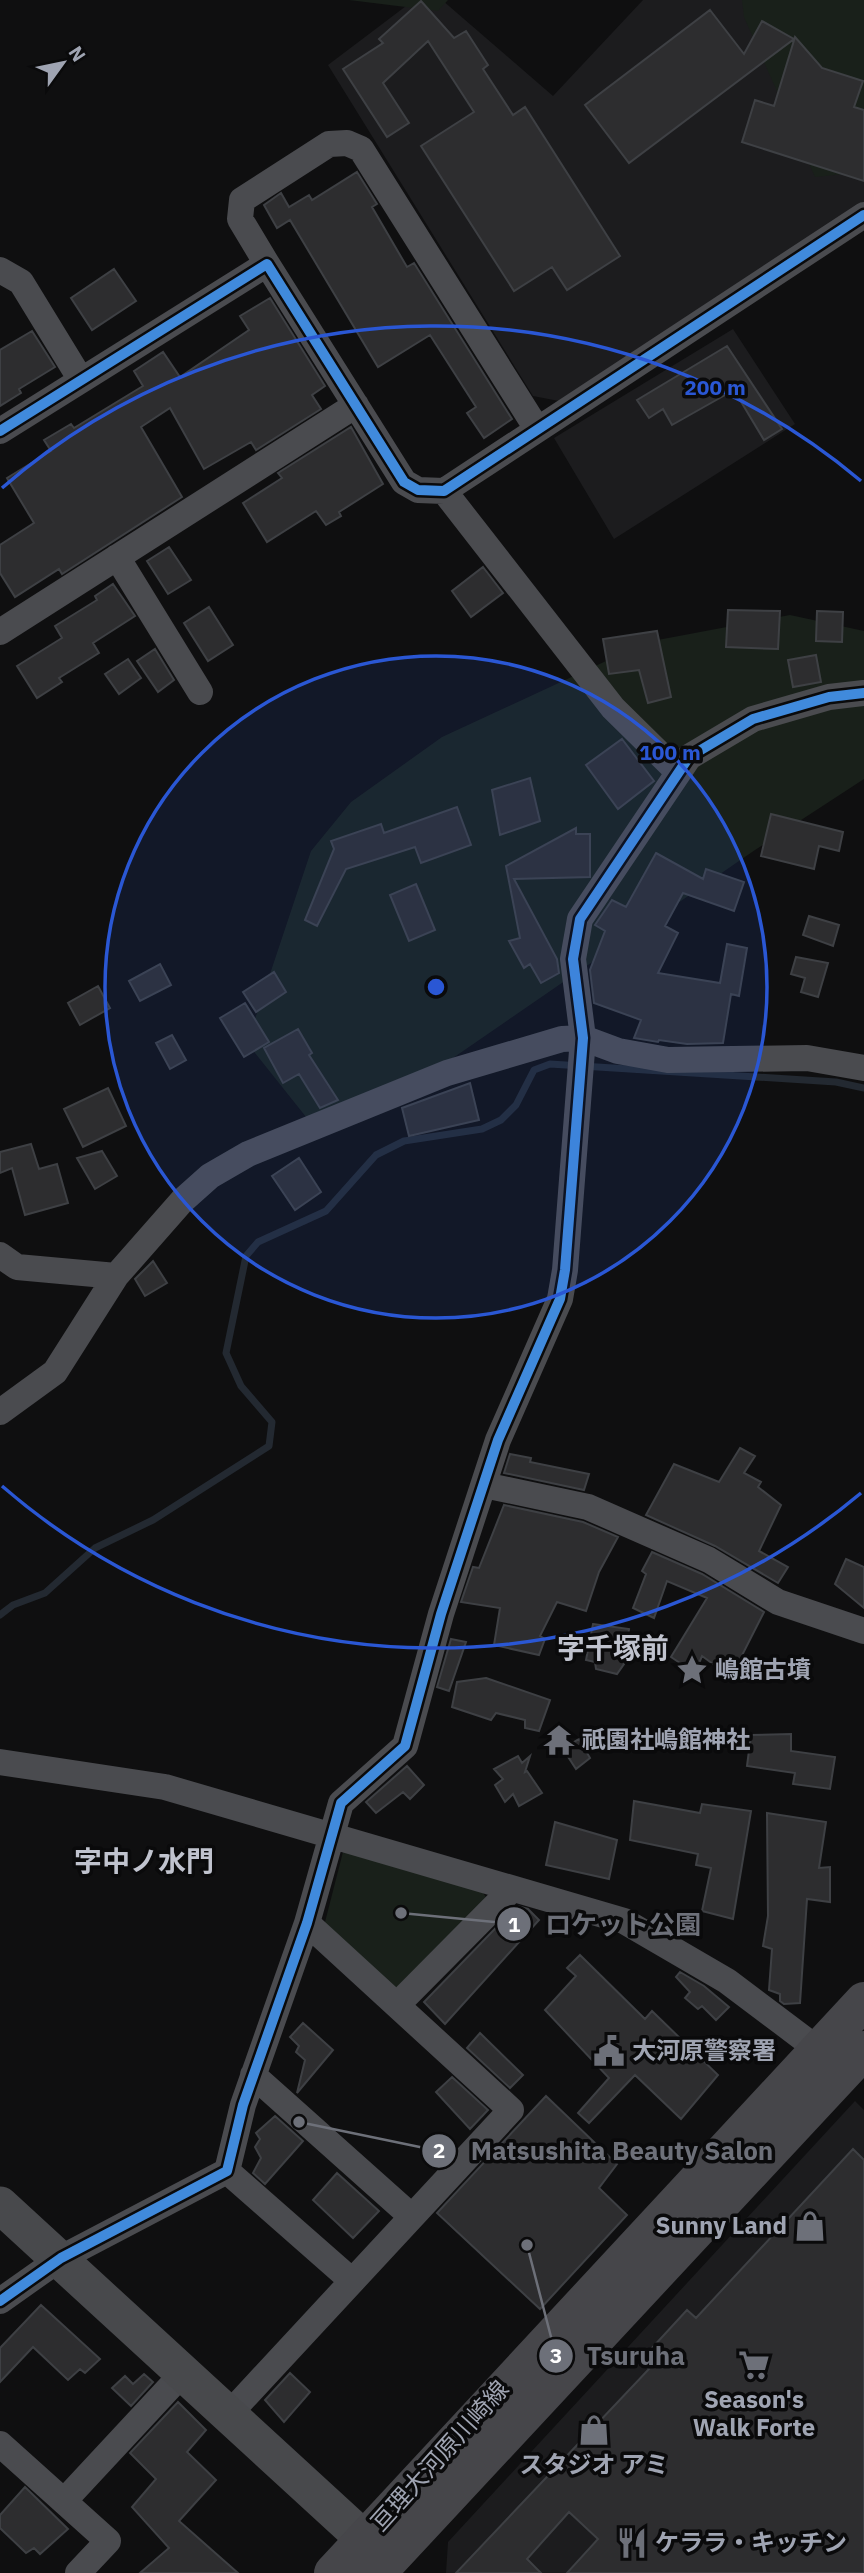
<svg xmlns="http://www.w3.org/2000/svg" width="864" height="2573" font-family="'IBM Plex Sans','Noto Sans JP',sans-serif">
<rect width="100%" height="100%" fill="#0f0f10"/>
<path fill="#1c1c1e" d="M 414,0 L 442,0 L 553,96 L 643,0 L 749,0 L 864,78 L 864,203 L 559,401 L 533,396 L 328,65 Z
M 733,329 L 795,424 L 614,539 L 554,438 Z
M 855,2101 L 864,2110 L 864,2573 L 446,2573 L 448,2542 Z"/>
<path fill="#19201a" d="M 349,0 L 448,0 L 438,11 Z
M 742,0 L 864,0 L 864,172 L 815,177 L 744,17 Z
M 790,615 L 864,631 L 864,779 L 755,850 L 437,1069 L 314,1127 L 247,1043 L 311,851 L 351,802 L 442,737 L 647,642 Z
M 344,1848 L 480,1888 L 487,1899 L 395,1989 L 324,1926 Z"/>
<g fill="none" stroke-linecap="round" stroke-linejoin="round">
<path stroke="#232931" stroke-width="7" d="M 0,1615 L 13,1605 L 45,1593 L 95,1548 L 153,1520 L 269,1446 L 272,1422 L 241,1386 L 226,1353 L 246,1256 L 258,1242 L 326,1211 L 376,1155 L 404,1141 L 482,1129 L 501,1120 L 516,1105 L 534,1070 L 550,1064 L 836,1082 L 864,1088"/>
</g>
<path fill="#2d2d2f" stroke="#3e4044" stroke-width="2" d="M 421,1 L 454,38 L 466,31 L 488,65 L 483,69 L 513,115 L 525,107 L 620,256 L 567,290 L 552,267 L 514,291 L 421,146 L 474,112 L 428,41 L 383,83 L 409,123 L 387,137 L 343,69 L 383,43 L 379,39 Z
M 710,10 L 744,54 L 762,21 L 794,39 L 629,163 L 585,105 Z
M 795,37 L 822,68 L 863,81 L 854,107 L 864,110 L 864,181 L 742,142 L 755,100 L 774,106 Z
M 357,172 L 377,204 L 372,207 L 407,267 L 414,263 L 512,419 L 484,438 L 467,413 L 476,407 L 430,335 L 378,367 L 290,220 L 277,228 L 264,205 L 281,193 L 289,207 L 309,195 L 312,200 Z
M 114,269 L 136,301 L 92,330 L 71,298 Z
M 270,298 L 325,386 L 312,395 L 321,409 L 256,450 L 251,442 L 204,469 L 170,408 L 141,427 L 182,497 L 62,574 L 59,569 L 15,597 L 0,573 L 0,545 L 34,523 L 7,478 L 51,451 L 44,440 L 71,424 L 74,428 L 143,386 L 134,371 L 163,352 L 180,377 L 249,330 L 240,316 Z
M 32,331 L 55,367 L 19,389 L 21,393 L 0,406 L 0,350 Z
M 727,346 L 782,429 L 764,440 L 734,390 L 672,425 L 663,409 L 649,418 L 637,400 Z
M 351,427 L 383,484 L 339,512 L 341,516 L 326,525 L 316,511 L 267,542 L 243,503 L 282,478 L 278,473 Z
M 169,547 L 191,580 L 168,594 L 147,561 Z
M 483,567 L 503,593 L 471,617 L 452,591 Z
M 113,584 L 135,616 L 93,643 L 99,653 L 59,678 L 62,682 L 37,698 L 17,666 L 62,638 L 55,626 L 97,600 L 95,596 Z
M 209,607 L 233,645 L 208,661 L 184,623 Z
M 728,610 L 780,611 L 778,649 L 726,647 Z
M 817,611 L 843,612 L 842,642 L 816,641 Z
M 657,631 L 671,697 L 648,703 L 639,670 L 609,674 L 603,639 Z
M 155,649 L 174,680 L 158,692 L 137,661 Z
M 816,655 L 821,682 L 793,687 L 788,660 Z
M 128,659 L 141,678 L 119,694 L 105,674 Z
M 622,739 L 654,781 L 618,809 L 586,765 Z
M 530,778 L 540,821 L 500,835 L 492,790 Z
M 457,807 L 471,845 L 421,863 L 415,847 L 346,869 L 317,926 L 305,920 L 334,849 L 331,841 L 381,824 L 384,833 Z
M 771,814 L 843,832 L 839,851 L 819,846 L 814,869 L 761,856 Z
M 576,828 L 576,834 L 590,834 L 590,877 L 514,879 L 557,959 L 559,973 L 541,983 L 530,964 L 524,968 L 509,941 L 520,938 L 506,866 Z
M 656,853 L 703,879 L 706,869 L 744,882 L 734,911 L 683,893 L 665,926 L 678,933 L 658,973 L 720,983 L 727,944 L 747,948 L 739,996 L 731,994 L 723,1043 L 687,1044 L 659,1040 L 658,1042 L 634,1038 L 641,1020 L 594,1003 L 590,970 L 605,931 L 595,925 L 612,900 L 626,907 Z
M 416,884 L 435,930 L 409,941 L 390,895 Z
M 809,916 L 839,925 L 833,946 L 803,935 Z
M 796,957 L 828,963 L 818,997 L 801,992 L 805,978 L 791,974 Z
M 160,964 L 171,985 L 140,1001 L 129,981 Z
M 274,972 L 286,992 L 256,1012 L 243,992 Z
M 98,986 L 110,1008 L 80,1025 L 68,1003 Z
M 245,1003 L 269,1042 L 244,1057 L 220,1018 Z
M 298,1029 L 312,1053 L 309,1055 L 338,1100 L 320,1108 L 299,1074 L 283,1083 L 264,1048 Z
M 172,1035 L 186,1060 L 170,1069 L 156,1043 Z
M 470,1083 L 479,1120 L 409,1136 L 402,1108 Z
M 108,1088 L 126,1126 L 83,1147 L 64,1109 Z
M 31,1144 L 39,1169 L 57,1164 L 68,1203 L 25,1215 L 12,1168 L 0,1173 L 0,1152 Z
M 102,1151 L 117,1176 L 95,1189 L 77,1158 Z
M 299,1158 L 321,1192 L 295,1210 L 272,1176 Z
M 153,1261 L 167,1283 L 145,1296 L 135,1279 Z
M 740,1448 L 755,1456 L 744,1473 L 761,1482 L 758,1487 L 781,1505 L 759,1551 L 788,1567 L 778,1583 L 715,1546 L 646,1515 L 674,1464 L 719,1482 Z
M 510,1454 L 531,1458 L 530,1462 L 589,1474 L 584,1490 L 504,1473 Z
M 504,1505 L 583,1522 L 618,1537 L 599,1572 L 586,1611 L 557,1602 L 540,1636 L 545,1639 L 539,1655 L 494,1645 L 500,1608 L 461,1602 L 473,1567 L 479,1568 Z
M 652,1552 L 702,1574 L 764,1612 L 731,1677 L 702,1656 L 695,1673 L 671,1657 L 707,1598 L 667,1581 L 654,1618 L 633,1608 L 646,1574 L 642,1571 Z
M 846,1559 L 864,1567 L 864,1608 L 835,1584 Z
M 593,1624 L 629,1629 L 624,1664 L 617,1674 L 596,1669 L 595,1662 L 586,1660 Z
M 451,1639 L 466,1642 L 449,1691 L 437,1687 Z
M 486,1678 L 550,1700 L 539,1731 L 525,1728 L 525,1720 L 496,1713 L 491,1720 L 452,1707 L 457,1682 Z
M 791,1734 L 791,1751 L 835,1757 L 830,1789 L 793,1784 L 795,1773 L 747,1766 L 751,1735 Z
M 579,1739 L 590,1758 L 576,1769 L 563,1749 Z
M 518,1756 L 522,1763 L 530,1756 L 525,1772 L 527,1771 L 542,1793 L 519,1806 L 513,1794 L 505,1802 L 495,1785 L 503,1779 L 494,1769 Z
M 407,1766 L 424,1785 L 410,1799 L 403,1792 L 376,1813 L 366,1802 Z
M 634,1801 L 700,1813 L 702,1804 L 751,1811 L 733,1919 L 702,1911 L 711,1868 L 696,1865 L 698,1854 L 630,1840 Z
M 767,1813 L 826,1822 L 819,1868 L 830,1867 L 830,1902 L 807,1899 L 800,2003 L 784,2004 L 780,2001 L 780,1994 L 769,1990 L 772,1949 L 763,1946 L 768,1916 Z
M 555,1822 L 617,1840 L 609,1879 L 546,1865 Z
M 517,1906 L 528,1909 L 539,1920 L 445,2024 L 424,2002 Z
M 580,1955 L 645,2019 L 652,2011 L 718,2075 L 681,2119 L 635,2075 L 589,2123 L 578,2113 L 609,2078 L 545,2010 L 576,1976 L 567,1968 Z
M 680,1972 L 704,1986 L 729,2007 L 716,2020 L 702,2006 L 698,2009 L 685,1998 L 690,1992 L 676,1977 Z
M 303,2023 L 333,2050 L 297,2093 L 305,2060 L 296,2052 L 299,2046 L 290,2037 Z
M 480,2033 L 523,2075 L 510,2088 L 467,2048 Z
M 452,2077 L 488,2110 L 470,2129 L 436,2092 Z
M 546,2096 L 617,2164 L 599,2188 L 627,2215 L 540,2309 L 437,2213 Z
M 275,2116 L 303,2141 L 265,2184 L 253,2173 L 261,2158 L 255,2147 L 260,2139 L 256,2133 Z
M 853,2149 L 864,2160 L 864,2573 L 567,2573 L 598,2539 L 569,2512 L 527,2559 L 541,2573 L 456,2573 L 649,2369 L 640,2361 L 687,2310 L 696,2318 Z
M 337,2173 L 379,2211 L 353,2238 L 313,2200 Z
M 41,2305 L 100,2359 L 85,2373 L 80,2369 L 68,2380 L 33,2347 L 0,2382 L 0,2348 Z
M 290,2373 L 310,2392 L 284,2422 L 265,2400 Z
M 144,2374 L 153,2382 L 131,2406 L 112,2388 L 125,2376 L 133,2384 Z
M 178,2402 L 206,2430 L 187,2452 L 216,2480 L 179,2521 L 238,2573 L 140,2573 L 169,2548 L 132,2507 L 156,2479 L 130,2453 Z
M 25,2487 L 68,2529 L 40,2554 L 34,2548 L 26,2553 L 0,2528 L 0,2515 Z"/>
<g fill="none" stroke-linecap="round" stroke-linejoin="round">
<path stroke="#4a4b4f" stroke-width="26" d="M 267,264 L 240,219 L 242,200 L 329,144 L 347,143 L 361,149 L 537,429
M 0,270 L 21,282 L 81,380
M 0,431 L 267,264 L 404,482 L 418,490 L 444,491 L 864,215
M 444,491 L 613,708 L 677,771
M 117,557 L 200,692
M 0,632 L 356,405
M 0,1255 L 17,1267 L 116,1276
M 0,1412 L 55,1372 L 116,1276 L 182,1201 L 210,1176 L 248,1154 L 447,1073 L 562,1039 L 583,1038 L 618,1051 L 668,1060 L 807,1058 L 864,1068
M 484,1485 L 588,1507 L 709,1560 L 778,1602 L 864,1631
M 0,1762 L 165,1787 L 624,1921 L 727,1981 L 804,2039 L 829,2062
M 397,2005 L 511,1890
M 253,2075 L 411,2216
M 227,2171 L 351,2280
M 0,2301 L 61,2258 L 227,2171 L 243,2105 L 307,1923 L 341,1803 L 405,1746 L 441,1614 L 498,1440 L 560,1299 L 565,1270 L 583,1038 L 573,959 L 580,919 L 689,757 L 753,719 L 829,697 L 864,693
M 230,2413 L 511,2110 L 307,1923
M 0,2444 L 108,2541 L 78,2573
M 64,2501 L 184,2372"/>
<path stroke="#48494c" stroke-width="37" d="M 0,2205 L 388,2561"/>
<path stroke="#46464a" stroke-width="38" d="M 333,2573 L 864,2001
M 377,2573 L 864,2050"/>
<defs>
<path id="cycleway" d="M 0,431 L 267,264 L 404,482 L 418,490 L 444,491 L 864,215
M 0,2301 L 61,2258 L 227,2171 L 243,2105 L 307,1923 L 341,1803 L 405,1746 L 441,1614 L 498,1440 L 560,1299 L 565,1270 L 583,1038 L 573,959 L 580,919 L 689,757 L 753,719 L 829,697 L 864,693"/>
</defs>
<use href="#cycleway" stroke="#0a0a0b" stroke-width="15"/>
<use href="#cycleway" stroke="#408adc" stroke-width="10"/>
</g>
<circle cx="436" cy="987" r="331" fill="#2a57d4" fill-opacity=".12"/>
<g fill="none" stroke="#2a57d4" stroke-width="3.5">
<circle cx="436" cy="987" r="331"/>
<path d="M861 1493A661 661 0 0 1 2 1486M2 488A661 661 0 0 1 861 481"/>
</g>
<defs>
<symbol id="sight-bare" viewBox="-9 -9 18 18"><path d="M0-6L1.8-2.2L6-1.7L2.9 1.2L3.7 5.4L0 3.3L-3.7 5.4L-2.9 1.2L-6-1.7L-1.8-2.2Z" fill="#6d7079" stroke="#0a0a0b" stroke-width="2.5" paint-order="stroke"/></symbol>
<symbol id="temple-bare" viewBox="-9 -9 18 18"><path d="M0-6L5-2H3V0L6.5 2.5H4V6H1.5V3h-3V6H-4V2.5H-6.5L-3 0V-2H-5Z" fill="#6d7079" stroke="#0a0a0b" stroke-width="2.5" paint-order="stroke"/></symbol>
<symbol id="civic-bare" viewBox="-9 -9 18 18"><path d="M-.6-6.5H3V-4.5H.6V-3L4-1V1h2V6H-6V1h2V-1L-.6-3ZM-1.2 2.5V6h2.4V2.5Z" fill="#6d7079" stroke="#0a0a0b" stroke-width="2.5" paint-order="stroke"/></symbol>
<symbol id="shop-bare" viewBox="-9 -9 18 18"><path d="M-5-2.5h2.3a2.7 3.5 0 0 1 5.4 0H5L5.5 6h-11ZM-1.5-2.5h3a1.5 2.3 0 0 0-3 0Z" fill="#6d7079" stroke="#0a0a0b" stroke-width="2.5" paint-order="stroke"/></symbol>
<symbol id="supermarket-bare" viewBox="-9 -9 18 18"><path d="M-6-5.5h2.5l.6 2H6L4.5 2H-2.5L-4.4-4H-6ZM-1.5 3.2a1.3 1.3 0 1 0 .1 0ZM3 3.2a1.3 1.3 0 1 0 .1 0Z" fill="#6d7079" stroke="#0a0a0b" stroke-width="2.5" paint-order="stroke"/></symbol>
<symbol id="restaurant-bare" viewBox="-9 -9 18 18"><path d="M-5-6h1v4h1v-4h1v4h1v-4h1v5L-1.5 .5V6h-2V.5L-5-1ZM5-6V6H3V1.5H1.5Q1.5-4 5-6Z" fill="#6d7079" stroke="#0a0a0b" stroke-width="2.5" paint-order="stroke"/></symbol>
</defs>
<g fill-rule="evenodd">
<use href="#sight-bare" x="670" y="1648" width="44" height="44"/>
<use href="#temple-bare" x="537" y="1718" width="44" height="44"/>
<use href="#civic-bare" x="587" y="2029" width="44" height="44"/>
<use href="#shop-bare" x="788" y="2204" width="44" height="44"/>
<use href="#supermarket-bare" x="732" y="2343" width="44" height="44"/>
<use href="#shop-bare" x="572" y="2408" width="44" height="44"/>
<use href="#restaurant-bare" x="610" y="2521" width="44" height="44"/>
</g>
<g text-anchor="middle" stroke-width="7" stroke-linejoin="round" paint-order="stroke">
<g font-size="24" font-weight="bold" fill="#9fa4b2" stroke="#0a0a0b" text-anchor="start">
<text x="715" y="1678">嶋館古墳</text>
<text x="582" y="1748">祇園社嶋館神社</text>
<text x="632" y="2059">大河原警察署</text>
<text x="787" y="2234" text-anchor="end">Sunny Land</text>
<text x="754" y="2408" text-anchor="middle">Season's<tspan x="754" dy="28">Walk Forte</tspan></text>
<text x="594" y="2473" text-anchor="middle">スタジオ アミ</text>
<text x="655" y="2551">ケララ・キッチン</text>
</g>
<g font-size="24" fill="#9fa4b2" stroke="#0a0a0b">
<text transform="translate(440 2456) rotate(-48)" y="8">亘理大河原川崎線</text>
</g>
<g font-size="28" font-weight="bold" fill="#c0c3ce" stroke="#0a0a0b">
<text x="613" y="1658">字千塚前</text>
<text x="144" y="1871">字中ノ水門</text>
</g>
</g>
<circle cx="436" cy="987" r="10" fill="#2a57d4" stroke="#0a0a0b" stroke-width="3.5"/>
<g font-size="21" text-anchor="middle" font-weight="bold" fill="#2a57d4" stroke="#0a0a0b" stroke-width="7" stroke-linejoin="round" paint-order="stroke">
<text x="715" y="395">200 m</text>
<text x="670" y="760">100 m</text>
</g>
<path fill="none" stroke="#6d7079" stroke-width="2.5" d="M401 1913L514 1924M299 2122L439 2151M527 2245L556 2356"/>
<g fill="#6d7079" stroke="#0a0a0b" stroke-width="2.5">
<circle cx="401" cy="1913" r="7"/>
<circle cx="299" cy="2122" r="7"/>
<circle cx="527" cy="2245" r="7"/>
<circle cx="514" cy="1924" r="18"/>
<circle cx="439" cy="2151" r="18"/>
<circle cx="556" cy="2356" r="18"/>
</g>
<g font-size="21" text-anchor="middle" font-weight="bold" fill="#fff">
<text x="514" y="1932">1</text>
<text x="439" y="2158">2</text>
<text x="556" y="2363">3</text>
</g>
<g font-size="26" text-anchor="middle" font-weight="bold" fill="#6d7079" stroke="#0a0a0b" stroke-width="7" stroke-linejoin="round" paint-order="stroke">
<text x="623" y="1934">ロケット公園</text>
<text x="622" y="2160">Matsushita Beauty Salon</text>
<text x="636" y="2365">Tsuruha</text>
</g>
<g transform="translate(63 63) rotate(57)" stroke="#0a0a0b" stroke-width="5" paint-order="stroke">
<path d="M0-5L12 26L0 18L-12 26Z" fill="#9fa4b2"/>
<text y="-10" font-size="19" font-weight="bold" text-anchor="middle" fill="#9fa4b2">N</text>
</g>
</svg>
